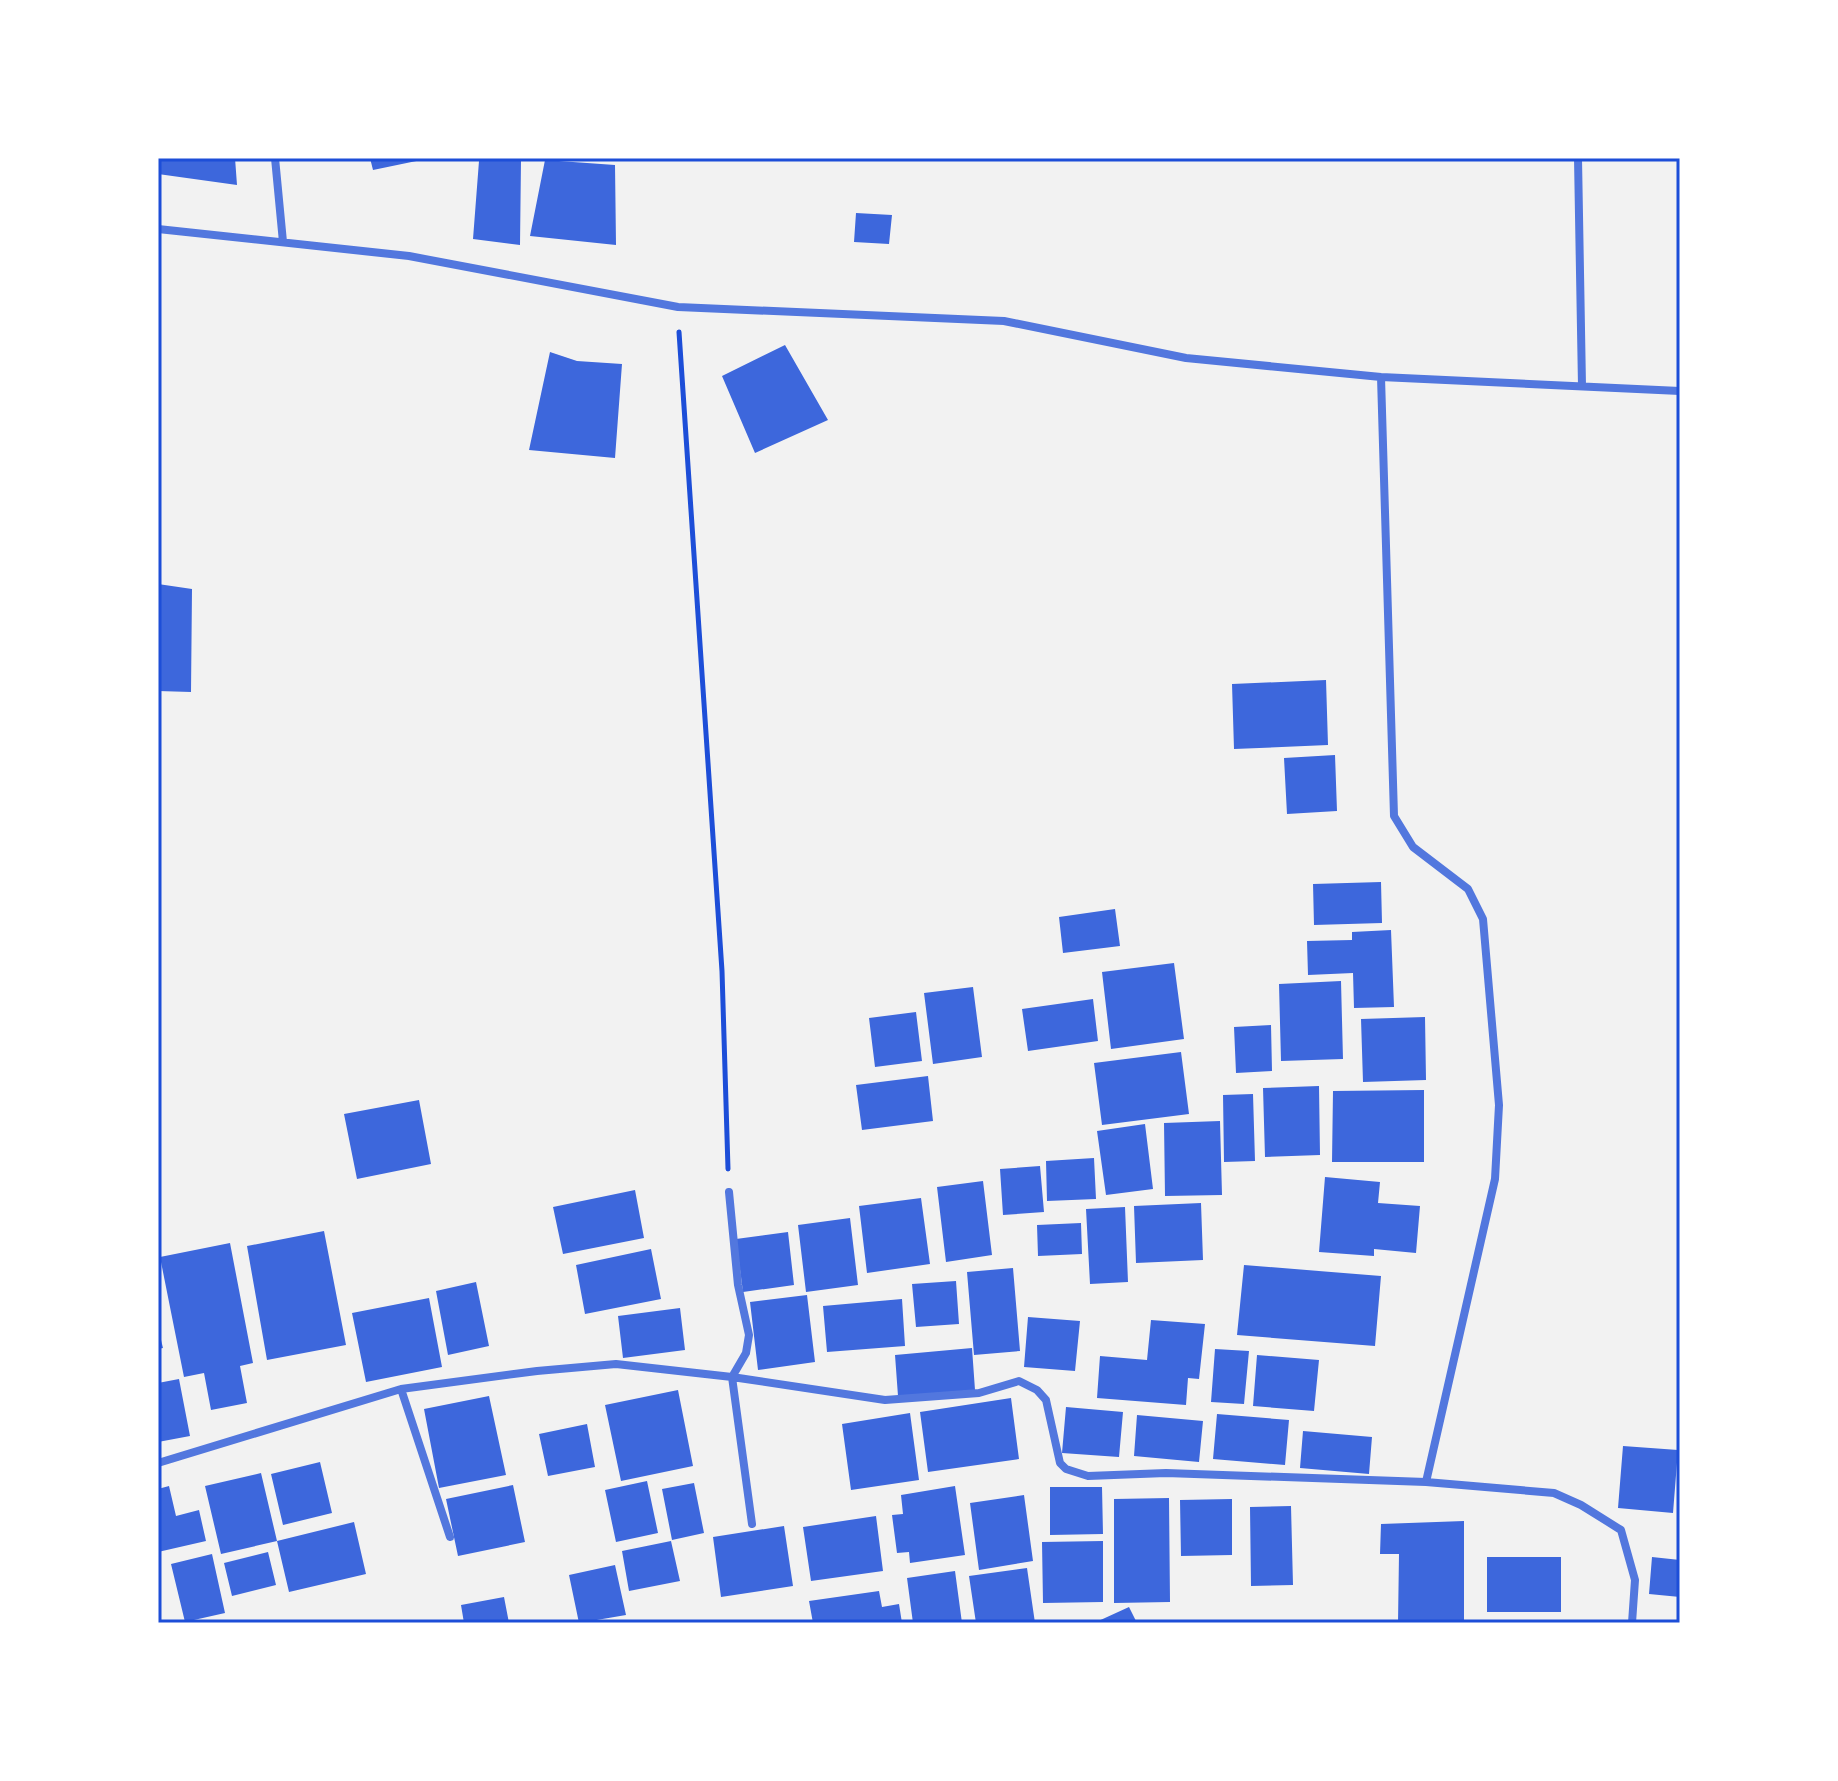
<svg xmlns="http://www.w3.org/2000/svg" width="1838" height="1781" font-family="'Zilla Slab',serif">
<rect width="100%" height="100%" fill="#f2f2f2"/>
<path fill="#3d67dc" d="M 158,158 L 235,158 L 237,185 L 158,174 Z
M 370,158 L 426,158 L 426,159 L 373,170 Z
M 521,160 L 520,245 L 473,239 L 479,161 Z
M 545,160 L 615,165 L 616,245 L 530,236 Z
M 856,213 L 892,215 L 889,244 L 854,242 Z
M 785,345 L 828,420 L 755,453 L 722,376 Z
M 550,352 L 577,361 L 622,364 L 615,458 L 529,450 Z
M 158,584 L 192,589 L 191,692 L 158,691 Z
M 1326,680 L 1328,745 L 1234,749 L 1232,684 Z
M 1335,755 L 1337,811 L 1287,814 L 1284,758 Z
M 1381,882 L 1382,923 L 1314,925 L 1313,884 Z
M 1115,909 L 1120,946 L 1063,953 L 1059,917 Z
M 1391,930 L 1394,1007 L 1354,1008 L 1353,973 L 1308,975 L 1307,941 L 1352,940 L 1352,932 Z
M 1174,963 L 1184,1039 L 1111,1049 L 1102,972 Z
M 1341,981 L 1343,1059 L 1281,1061 L 1279,984 Z
M 973,987 L 982,1057 L 933,1064 L 924,993 Z
M 1093,999 L 1098,1041 L 1028,1051 L 1022,1009 Z
M 916,1012 L 922,1061 L 875,1067 L 869,1018 Z
M 1425,1017 L 1426,1080 L 1363,1082 L 1361,1019 Z
M 1271,1025 L 1272,1071 L 1236,1073 L 1234,1027 Z
M 1181,1052 L 1189,1114 L 1102,1125 L 1094,1063 Z
M 928,1076 L 933,1121 L 862,1130 L 856,1085 Z
M 1319,1086 L 1320,1155 L 1265,1157 L 1263,1088 Z
M 1424,1090 L 1424,1162 L 1332,1162 L 1333,1091 Z
M 1253,1094 L 1255,1161 L 1224,1162 L 1223,1095 Z
M 419,1100 L 431,1164 L 357,1179 L 344,1114 Z
M 1220,1121 L 1222,1195 L 1165,1196 L 1164,1123 Z
M 1145,1124 L 1153,1189 L 1106,1195 L 1097,1131 Z
M 1094,1158 L 1096,1199 L 1047,1201 L 1046,1161 Z
M 1040,1166 L 1044,1212 L 1003,1215 L 1000,1169 Z
M 1325,1177 L 1380,1182 L 1378,1203 L 1420,1206 L 1416,1253 L 1374,1249 L 1374,1256 L 1319,1252 Z
M 983,1181 L 992,1255 L 946,1262 L 937,1187 Z
M 635,1190 L 644,1238 L 563,1254 L 553,1207 Z
M 921,1198 L 930,1264 L 867,1273 L 859,1206 Z
M 1201,1203 L 1203,1260 L 1136,1263 L 1134,1206 Z
M 1125,1207 L 1128,1282 L 1090,1284 L 1086,1209 Z
M 850,1218 L 858,1285 L 806,1292 L 798,1225 Z
M 1081,1223 L 1082,1254 L 1038,1256 L 1037,1225 Z
M 324,1231 L 346,1345 L 267,1360 L 247,1246 Z
M 788,1232 L 794,1285 L 743,1292 L 736,1239 Z
M 230,1243 L 253,1363 L 240,1366 L 247,1403 L 211,1410 L 204,1373 L 184,1377 L 160,1257 Z
M 651,1249 L 661,1299 L 585,1314 L 576,1265 Z
M 1244,1265 L 1381,1276 L 1375,1346 L 1237,1335 Z
M 1013,1268 L 1020,1351 L 974,1355 L 967,1272 Z
M 956,1281 L 959,1324 L 916,1327 L 912,1284 Z
M 476,1282 L 489,1346 L 448,1355 L 436,1291 Z
M 807,1295 L 815,1362 L 758,1370 L 750,1302 Z
M 429,1298 L 442,1367 L 366,1382 L 352,1313 Z
M 902,1299 L 905,1346 L 827,1352 L 823,1306 Z
M 680,1308 L 685,1350 L 623,1358 L 618,1316 Z
M 1028,1317 L 1080,1321 L 1075,1371 L 1024,1367 Z
M 1151,1320 L 1205,1324 L 1199,1379 L 1188,1378 L 1186,1405 L 1097,1398 L 1100,1356 L 1147,1360 Z
M 158,1328 L 163,1348 L 158,1349 Z
M 972,1348 L 975,1390 L 898,1396 L 895,1355 Z
M 1215,1349 L 1249,1351 L 1244,1404 L 1211,1402 Z
M 1257,1355 L 1319,1360 L 1314,1411 L 1253,1406 Z
M 179,1379 L 190,1436 L 158,1442 L 158,1383 Z
M 678,1390 L 693,1466 L 621,1481 L 605,1405 Z
M 489,1396 L 506,1475 L 439,1488 L 424,1409 Z
M 1011,1398 L 1019,1459 L 928,1472 L 920,1412 Z
M 1066,1407 L 1123,1412 L 1119,1457 L 1062,1453 Z
M 910,1413 L 919,1480 L 851,1490 L 842,1424 Z
M 1217,1414 L 1289,1420 L 1285,1465 L 1213,1459 Z
M 1137,1415 L 1203,1421 L 1199,1462 L 1134,1456 Z
M 587,1424 L 595,1467 L 548,1476 L 539,1434 Z
M 1303,1431 L 1372,1437 L 1369,1474 L 1300,1468 Z
M 1623,1446 L 1678,1450 L 1673,1513 L 1618,1508 Z
M 320,1462 L 332,1513 L 283,1525 L 271,1474 Z
M 261,1473 L 277,1541 L 221,1554 L 205,1486 Z
M 647,1481 L 658,1533 L 616,1542 L 605,1490 Z
M 694,1483 L 704,1533 L 672,1540 L 662,1489 Z
M 513,1485 L 525,1542 L 458,1556 L 446,1499 Z
M 169,1486 L 176,1516 L 199,1510 L 206,1541 L 158,1552 L 158,1489 Z
M 955,1486 L 965,1555 L 910,1563 L 909,1552 L 897,1553 L 892,1515 L 903,1514 L 901,1495 Z
M 1050,1487 L 1102,1487 L 1103,1534 L 1050,1535 Z
M 1024,1495 L 1033,1561 L 979,1570 L 970,1503 Z
M 1169,1498 L 1170,1602 L 1114,1603 L 1114,1499 Z
M 1232,1499 L 1232,1555 L 1181,1556 L 1180,1500 Z
M 1291,1506 L 1293,1585 L 1251,1586 L 1250,1507 Z
M 876,1516 L 883,1571 L 811,1581 L 803,1527 Z
M 1464,1521 L 1464,1623 L 1398,1623 L 1399,1554 L 1380,1554 L 1381,1524 Z
M 354,1522 L 366,1574 L 289,1592 L 277,1541 Z
M 784,1526 L 793,1586 L 721,1597 L 713,1537 Z
M 671,1541 L 680,1581 L 629,1591 L 622,1551 Z
M 1103,1541 L 1103,1602 L 1043,1603 L 1042,1542 Z
M 268,1552 L 276,1585 L 232,1596 L 224,1563 Z
M 212,1554 L 225,1613 L 185,1622 L 171,1564 Z
M 1487,1557 L 1561,1557 L 1561,1612 L 1487,1612 Z
M 1652,1557 L 1680,1560 L 1680,1597 L 1649,1594 Z
M 615,1565 L 626,1615 L 579,1623 L 569,1575 Z
M 1027,1568 L 1035,1623 L 976,1623 L 969,1576 Z
M 955,1571 L 962,1623 L 913,1623 L 907,1578 Z
M 879,1591 L 882,1607 L 899,1604 L 902,1623 L 813,1623 L 809,1601 Z
M 504,1597 L 509,1623 L 464,1623 L 461,1605 Z
M 1129,1607 L 1137,1623 L 1094,1623 Z"/>
<g fill="none" stroke-linecap="round" stroke-linejoin="round">
<path stroke="#1d4ed8" stroke-width="5" d="M 679,332 L 722,971 L 728,1169"/>
<path stroke="#5277de" stroke-width="8" d="M 275,158 L 283,242
M 1578,158 L 1582,386
M 158,229 L 409,256 L 678,307 L 1004,321 L 1186,358 L 1381,377 L 1680,391
M 1381,377 L 1394,816 L 1413,847 L 1468,889 L 1483,919 L 1499,1105 L 1495,1179 L 1426,1482
M 729,1192 L 738,1285 L 749,1335 L 746,1353 L 732,1377 L 752,1524
M 401,1389 L 450,1537
M 158,1463 L 401,1389 L 537,1371 L 616,1364 L 732,1377 L 885,1400 L 979,1393 L 1019,1381 L 1037,1390 L 1046,1400 L 1060,1463 L 1066,1469 L 1088,1476 L 1166,1473 L 1426,1482 L 1554,1493 L 1581,1505 L 1621,1530 L 1635,1580 L 1632,1623"/>
</g>
<rect width="1838" height="1781" fill="none" stroke="#ffffff" stroke-width="320"/>
<rect x="160" y="160" width="1518" height="1461" fill="none" stroke="#1d4ed8" stroke-width="3"/>
</svg>
